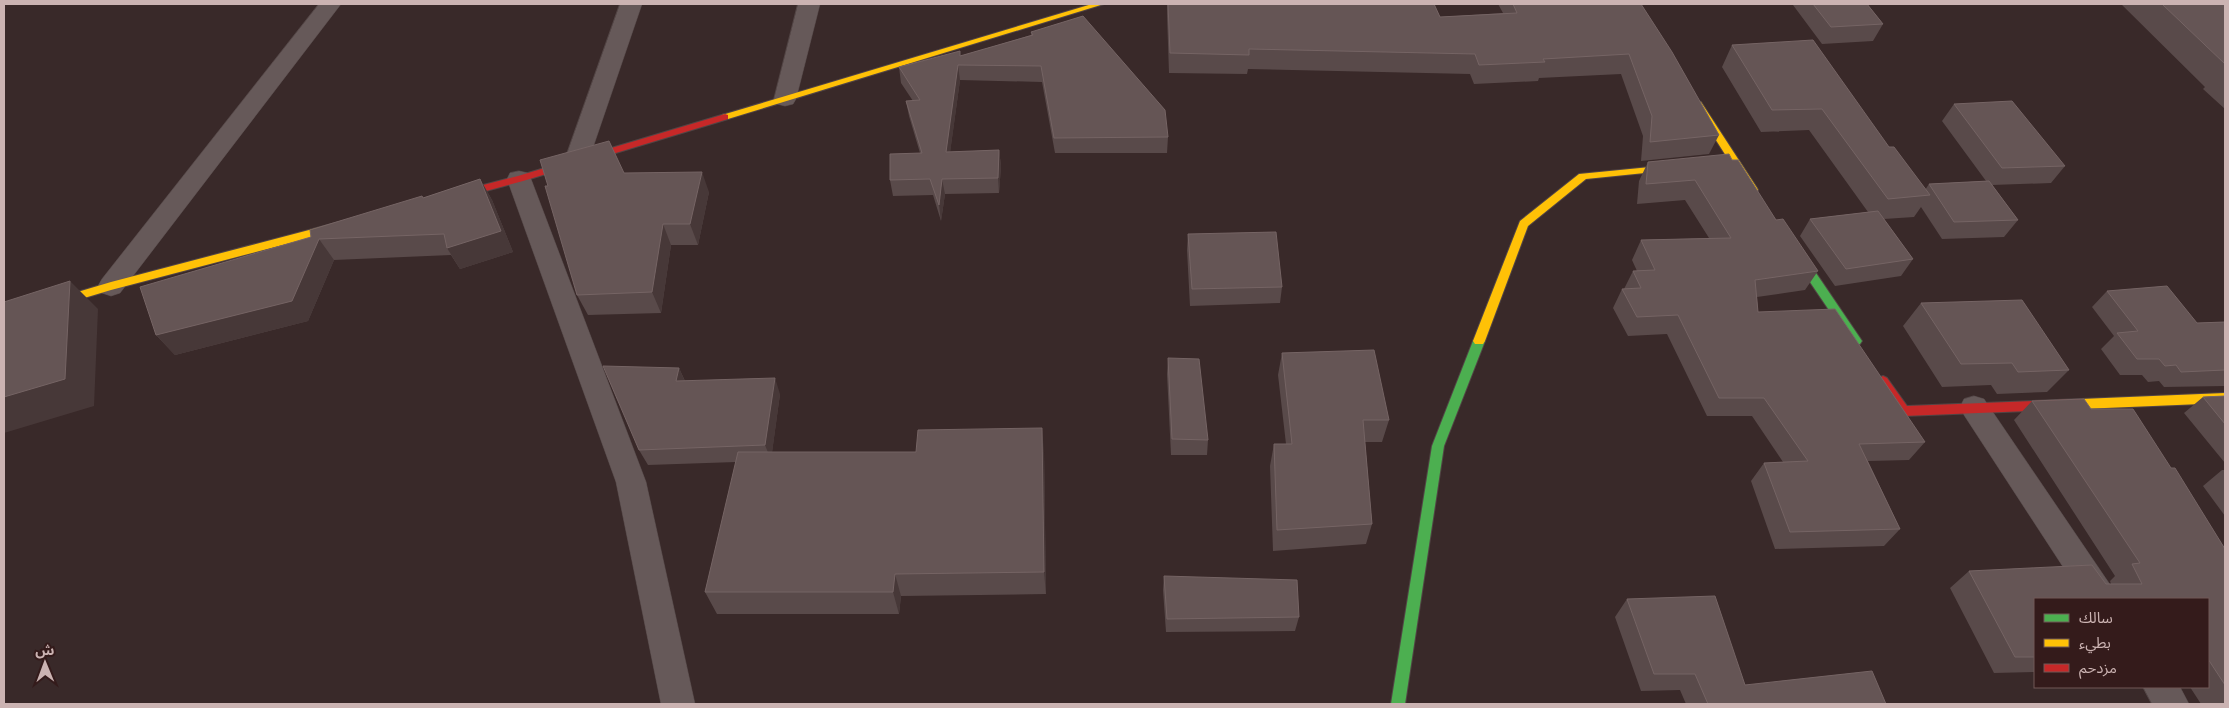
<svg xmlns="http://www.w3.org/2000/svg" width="2229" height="708" font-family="'Open Sans','Noto Sans Arabic',sans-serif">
<rect width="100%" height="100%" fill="#392929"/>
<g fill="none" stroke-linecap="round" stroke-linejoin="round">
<defs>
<path id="street" d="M 319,4 L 341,4 L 120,293 L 111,296 L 102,293 L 98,286 L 102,279 Z
M 620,4 L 642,4 L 588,162 L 584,168 L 576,170 L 568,168 L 564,162 Z
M 798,4 L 820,4 L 796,99 L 793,104 L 785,106 L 777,104 L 774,99 Z
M 519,171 L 528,173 L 531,179 L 646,482 L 695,704 L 661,704 L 616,482 L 507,179 L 510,173 Z
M 1974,396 L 1984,399 L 2113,589 L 2118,599 L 2084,599 L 1964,415 L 1960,407 L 1964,399 Z
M 2143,687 L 2180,687 L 2189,704 L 2152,704 Z"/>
<path id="fast" d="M 1793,244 L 1797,245 L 1860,338 L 1862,341 L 1860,344 L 1852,344 L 1789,251 L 1788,248 Z
M 1479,337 L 1483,338 L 1485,341 L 1444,446 L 1405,704 L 1391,704 L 1432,446 L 1473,341 L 1475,338 Z"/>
<path id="slow" d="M 1092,4 L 1104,4 L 728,119 L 722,119 L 720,117 L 722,115 Z
M 1698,101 L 1701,102 L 1757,188 L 1758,190 L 1757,192 L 1749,192 L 1693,104 Z
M 1681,164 L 1684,165 L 1686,167 L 1684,169 L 1586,179 L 1528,226 L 1485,341 L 1483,344 L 1475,344 L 1473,341 L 1520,221 L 1579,174 Z
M 347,220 L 351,221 L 352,224 L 351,227 L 111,290 L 4,322 L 4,314 L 111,282 Z
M 2225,393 L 2225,403 L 2081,409 L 2077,407 L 2075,404 L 2077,401 L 2081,399 Z"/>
<path id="jam" d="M 725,114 L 728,115 L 728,119 L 523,181 L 449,201 L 444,197 L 445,195 L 518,176 Z
M 1883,376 L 1887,378 L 1907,406 L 2081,399 L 2085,401 L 2087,404 L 2085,407 L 2081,409 L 1904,416 L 1900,414 L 1879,384 L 1877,381 L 1879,378 Z"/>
</defs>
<use href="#street" stroke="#524545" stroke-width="1"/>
<use href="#fast" stroke="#524545" stroke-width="2"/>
<use href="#slow" stroke="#524545" stroke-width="2"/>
<use href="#jam" stroke="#524545" stroke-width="2"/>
<use href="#street" fill="#665959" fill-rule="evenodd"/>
<use href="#fast" fill="#4caf50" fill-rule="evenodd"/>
<use href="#slow" fill="#ffc107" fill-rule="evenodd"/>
<use href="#jam" fill="#c62828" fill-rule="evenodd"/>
</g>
<path fill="#594a4a" d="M 1167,4 L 1434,4 L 1440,17 L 1503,13 L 1498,4 L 1641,4 L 1719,135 L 1709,154 L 1641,161 L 1643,136 L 1621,74 L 1539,78 L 1538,81 L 1474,84 L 1470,74 L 1248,69 L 1247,74 L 1169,73 L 1167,15 Z
M 1794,4 L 1867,4 L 1883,24 L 1873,41 L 1822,44 L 1793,5 Z
M 2121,4 L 2225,4 L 2225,109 L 2203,89 L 2205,87 Z
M 1031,32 L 1168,137 L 1167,153 L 1055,153 L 1042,82 L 960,80 L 950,152 L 999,150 L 1001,166 L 999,193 L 945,194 L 941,221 L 933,195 L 893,196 L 890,180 L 920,153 L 909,116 L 906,101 L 913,101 L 901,83 L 899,67 L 961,56 L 1031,35 Z
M 1732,45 L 1889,147 L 1925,190 L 1929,184 L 1986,181 L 1942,121 L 1954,104 L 2065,166 L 2051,183 L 1992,185 L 2018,220 L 2004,237 L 1942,239 L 1921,207 L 1914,217 L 1884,219 L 1913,259 L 1901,276 L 1835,286 L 1800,236 L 1810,219 L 1868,212 L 1809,130 L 1761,132 L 1722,67 Z
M 1732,160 L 1776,220 L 1818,271 L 1805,290 L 1757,297 L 1758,312 L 1925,442 L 1909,460 L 1868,461 L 1900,529 L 1884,546 L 1775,549 L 1751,481 L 1764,463 L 1783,462 L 1752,416 L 1707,416 L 1667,334 L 1628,336 L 1613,308 L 1622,289 L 1624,289 L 1633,271 L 1637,271 L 1632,260 L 1641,240 L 1709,238 L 1685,200 L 1637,204 L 1639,181 L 1648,162 Z
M 624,173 L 709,192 L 698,245 L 671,245 L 661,313 L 588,315 L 577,295 L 548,186 Z
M 480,179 L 492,200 L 513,252 L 460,269 L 451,255 L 334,260 L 308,321 L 175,355 L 156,335 L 311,237 L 423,198 Z
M 1188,234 L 1282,287 L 1280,303 L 1190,306 L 1187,250 Z
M 2107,291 L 2197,323 L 2225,322 L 2225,386 L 2164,387 L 2159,381 L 2148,382 L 2142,375 L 2120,375 L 2101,349 L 2114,336 L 2092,307 Z
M 1921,303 L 2069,370 L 2047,392 L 1997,394 L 1991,385 L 1942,387 L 1903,326 Z
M 1282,353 L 1389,420 L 1382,442 L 1365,442 L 1372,524 L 1366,544 L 1273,551 L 1270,466 L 1274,444 L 1286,444 L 1278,375 Z
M 1168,358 L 1208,440 L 1207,455 L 1171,455 L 1167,374 Z
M 679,368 L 685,381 L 780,394 L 772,452 L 1044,452 L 1046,594 L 901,596 L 899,614 L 717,614 L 705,592 L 736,462 L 648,465 L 639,450 Z
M 2225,396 L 2225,463 L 2184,413 L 2203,397 Z
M 2032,401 L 2091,409 L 2171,468 L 2225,549 L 2225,704 L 2201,704 L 2190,687 L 2208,687 L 2208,599 L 2035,599 L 2035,672 L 1994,673 L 1950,588 L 1969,571 L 2106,584 L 2111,584 L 2110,581 L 2115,576 L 2014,420 Z
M 2222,470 L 2225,470 L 2225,516 L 2203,486 Z
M 1164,576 L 1299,617 L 1295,631 L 1166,632 L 1163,590 Z
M 1627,599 L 1745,685 L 1886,704 L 1686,704 L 1680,690 L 1641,691 L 1615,617 Z"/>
<path fill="#473838" d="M 958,65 L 960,80 L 948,168 L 946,152 Z
M 999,150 L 1001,166 L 999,193 L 998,178 Z
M 702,172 L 709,192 L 698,245 L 690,224 Z
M 480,179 L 492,200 L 513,252 L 460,269 L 447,248 Z
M 942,179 L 945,194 L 941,221 L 939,205 Z
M 663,224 L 671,245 L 661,313 L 652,292 Z
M 319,239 L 334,260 L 308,321 L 175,355 L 156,335 Z
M 70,281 L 98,309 L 94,406 L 4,433 L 4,397 Z
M 679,368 L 686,384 L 676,381 Z
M 775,378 L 780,394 L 771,460 L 765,445 Z
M 1042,428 L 1044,452 L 1046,594 L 1044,572 Z
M 895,574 L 901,596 L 899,614 L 893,592 Z"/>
<path fill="#655555" stroke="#756464" d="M 1168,4 L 1434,4 L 1440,17 L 1517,13 L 1513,4 L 1641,4 L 1672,52 L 1719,135 L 1650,142 L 1652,116 L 1629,54 L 1543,59 L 1545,62 L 1479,65 L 1475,54 L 1249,49 L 1249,55 L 1170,53 Z
M 1813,4 L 1867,4 L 1883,24 L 1831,27 Z
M 2162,4 L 2225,4 L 2225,64 Z
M 1083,16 L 1165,110 L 1168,137 L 1054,138 L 1041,66 L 958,65 L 946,152 L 999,150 L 998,178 L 942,179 L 939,205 L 930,179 L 890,180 L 890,154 L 922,153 L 906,101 L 920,100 L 899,67 L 960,51 L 960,56 L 1033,35 L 1031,32 Z
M 1813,40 L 1889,147 L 1894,147 L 1930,195 L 1888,199 L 1822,109 L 1772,110 L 1732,45 Z
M 2012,101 L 2065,166 L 2002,168 L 1954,104 Z
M 609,141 L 624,173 L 702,172 L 690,224 L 663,224 L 652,292 L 577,295 L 545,186 L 548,186 L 540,160 Z
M 1729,154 L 1732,160 L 1738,160 L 1776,220 L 1783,219 L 1818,271 L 1755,280 L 1758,312 L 1835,309 L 1925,442 L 1859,444 L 1900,529 L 1790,532 L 1764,463 L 1808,461 L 1764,398 L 1719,398 L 1678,315 L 1637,317 L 1622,289 L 1641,288 L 1633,271 L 1655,270 L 1641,240 L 1731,238 L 1695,180 L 1646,184 L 1648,162 Z
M 480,179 L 501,231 L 447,248 L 444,234 L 319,239 L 292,301 L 156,335 L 140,287 L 311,237 L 310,230 L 422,196 L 423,198 Z
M 1989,181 L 2018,220 L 1954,222 L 1929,184 Z
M 1878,211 L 1913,259 L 1846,269 L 1810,219 Z
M 1276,232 L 1282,287 L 1192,289 L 1188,234 Z
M 70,281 L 65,379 L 4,397 L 4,302 Z
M 2167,286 L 2197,323 L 2225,322 L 2225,370 L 2181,372 L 2176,365 L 2165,366 L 2159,359 L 2137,359 L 2117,333 L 2138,331 L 2107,291 Z
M 2022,300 L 2069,370 L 2018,372 L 2012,363 L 1961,364 L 1921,303 Z
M 1374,350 L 1389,420 L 1363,420 L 1372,524 L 1277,530 L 1274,444 L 1292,444 L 1282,353 Z
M 1168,358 L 1199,359 L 1208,440 L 1172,439 Z
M 603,366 L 679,368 L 676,381 L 775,378 L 765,445 L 639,450 Z
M 2225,396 L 2225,424 L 2203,397 Z
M 2084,399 L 2091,409 L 2133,409 L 2171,468 L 2175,468 L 2225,549 L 2225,685 L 2208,659 L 2208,599 L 2035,599 L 2035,657 L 2015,657 L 1969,571 L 2092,565 L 2106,584 L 2142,584 L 2132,564 L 2140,563 L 2032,401 Z
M 1042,428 L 1044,572 L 895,574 L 893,592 L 705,592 L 738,452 L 916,452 L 918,430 Z
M 1164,576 L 1297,580 L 1299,617 L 1167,619 Z
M 1715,596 L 1745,685 L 1872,671 L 1886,704 L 1708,704 L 1695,674 L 1654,674 L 1627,599 Z"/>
<rect width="2229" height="708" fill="none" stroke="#cbb3b2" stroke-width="10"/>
<rect x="2034" y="598" width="175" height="90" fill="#341b1b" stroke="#705857"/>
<rect x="2044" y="614" width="25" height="8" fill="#4caf50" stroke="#705857"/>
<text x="2079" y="623" font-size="15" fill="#cbb3b2">سالك</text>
<rect x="2044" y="639" width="25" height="8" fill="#ffc107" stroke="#705857"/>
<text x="2079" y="648" font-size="15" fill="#cbb3b2">بطيء</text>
<rect x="2044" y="664" width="25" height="8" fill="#c62828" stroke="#705857"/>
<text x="2079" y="673" font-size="15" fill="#cbb3b2">مزدحم</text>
<g transform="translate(45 663) rotate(359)" stroke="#341b1b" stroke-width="4" paint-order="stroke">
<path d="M0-4L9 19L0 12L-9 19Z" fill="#cbb3b2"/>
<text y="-8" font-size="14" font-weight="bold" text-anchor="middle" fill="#cbb3b2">ش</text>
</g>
</svg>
